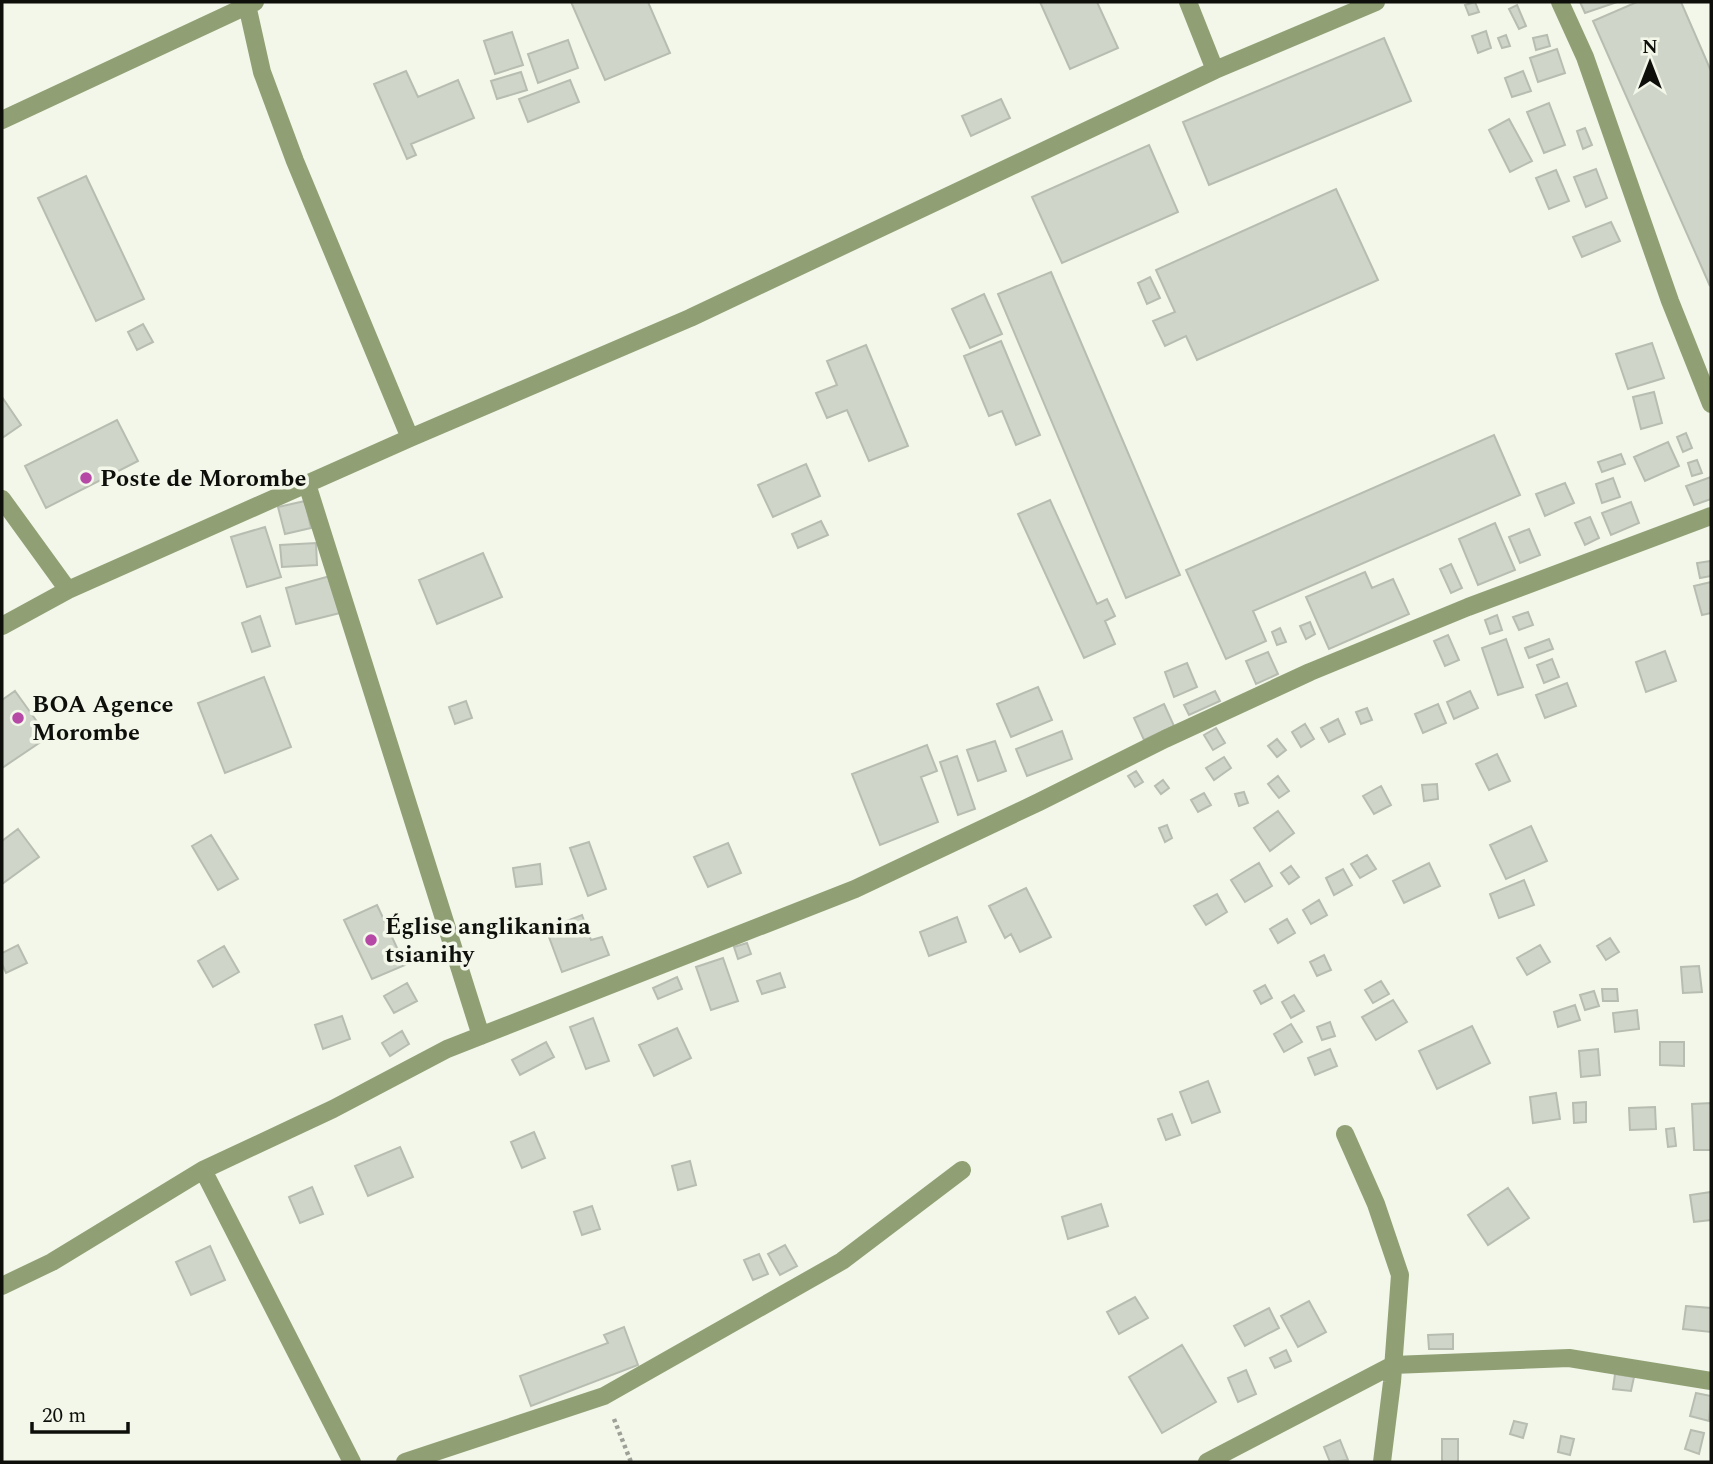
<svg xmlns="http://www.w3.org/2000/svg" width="1713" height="1464" font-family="Spectral,serif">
<rect width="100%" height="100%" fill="#f2f7ea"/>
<path fill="#d0d5c9" stroke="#b8bdb1" stroke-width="2" d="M 571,2 L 648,2 L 670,53 L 605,80 Z
M 1040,2 L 1097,2 L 1118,48 L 1070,69 Z
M 1475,2 L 1479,12 L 1469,15 L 1465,5 Z
M 1580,2 L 1617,2 L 1585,13 Z
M 1637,2 L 1681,2 L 1711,71 L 1710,286 L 1593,21 Z
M 1517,5 L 1526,26 L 1519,29 L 1509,9 Z
M 1486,31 L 1491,48 L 1478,53 L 1472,36 Z
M 512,32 L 523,65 L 495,74 L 484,41 Z
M 1506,35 L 1510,46 L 1502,48 L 1498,38 Z
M 1547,35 L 1550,46 L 1536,50 L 1533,38 Z
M 1384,38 L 1411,101 L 1209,185 L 1183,122 Z
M 568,40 L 578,68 L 538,83 L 528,54 Z
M 1557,49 L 1565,73 L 1538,82 L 1530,58 Z
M 406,71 L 418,97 L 458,80 L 474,118 L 411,144 L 416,155 L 407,159 L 374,84 Z
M 1523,71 L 1531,91 L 1512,97 L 1505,78 Z
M 521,72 L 527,90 L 497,99 L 491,81 Z
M 570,80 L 579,102 L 528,122 L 519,99 Z
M 1001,99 L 1010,118 L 971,136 L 962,116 Z
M 1549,103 L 1565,145 L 1544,153 L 1527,112 Z
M 1509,119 L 1532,161 L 1510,172 L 1489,130 Z
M 1585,128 L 1592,145 L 1583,149 L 1577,131 Z
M 1149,145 L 1178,212 L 1062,263 L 1032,197 Z
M 1596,169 L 1607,198 L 1586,207 L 1574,177 Z
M 1556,170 L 1569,201 L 1549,209 L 1536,178 Z
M 86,176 L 144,299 L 96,321 L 38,198 Z
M 1336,189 L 1378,280 L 1197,360 L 1186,336 L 1165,346 L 1153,321 L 1175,312 L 1156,270 Z
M 1611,222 L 1620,241 L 1582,257 L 1573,237 Z
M 1051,272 L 1180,575 L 1126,598 L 998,294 Z
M 1150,277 L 1160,298 L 1147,304 L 1138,283 Z
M 984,294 L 1002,334 L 970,348 L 952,309 Z
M 143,324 L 153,342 L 137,350 L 128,332 Z
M 1001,341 L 1040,435 L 1016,445 L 1002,411 L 989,416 L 964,356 Z
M 1652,343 L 1664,378 L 1628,389 L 1616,354 Z
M 866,345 L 908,446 L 869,461 L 847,410 L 827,418 L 816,393 L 837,385 L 827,361 Z
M 1654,392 L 1662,423 L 1641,429 L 1633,397 Z
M 2,397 L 21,425 L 2,438 Z
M 117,420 L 138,461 L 46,508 L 25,466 Z
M 1686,433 L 1692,448 L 1683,452 L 1677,437 Z
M 1494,435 L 1520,495 L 1253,611 L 1266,641 L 1226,659 L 1186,570 Z
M 1668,442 L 1679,466 L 1645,481 L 1634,457 Z
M 1621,454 L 1625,464 L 1602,472 L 1598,462 Z
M 1697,460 L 1702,473 L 1692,476 L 1688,463 Z
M 806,464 L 820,496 L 773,517 L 758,485 Z
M 1711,477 L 1711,499 L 1694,505 L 1686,486 Z
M 1613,478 L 1620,497 L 1602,503 L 1596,484 Z
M 1565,483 L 1574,503 L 1545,516 L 1536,494 Z
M 1050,500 L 1097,604 L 1107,599 L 1115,616 L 1105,621 L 1115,644 L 1084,658 L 1018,514 Z
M 305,501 L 311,528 L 285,534 L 278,507 Z
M 1631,502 L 1639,523 L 1611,535 L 1602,513 Z
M 1590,517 L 1599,538 L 1585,545 L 1575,523 Z
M 821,521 L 828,535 L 798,548 L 792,534 Z
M 1495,523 L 1515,570 L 1478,585 L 1459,539 Z
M 265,527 L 281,577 L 247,587 L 231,537 Z
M 1529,529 L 1540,555 L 1520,563 L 1509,537 Z
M 316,543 L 317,565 L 282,567 L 280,545 Z
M 483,553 L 502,597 L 437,624 L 419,580 Z
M 1711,561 L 1711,576 L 1700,578 L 1697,563 Z
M 1451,564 L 1462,588 L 1451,593 L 1440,569 Z
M 1365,572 L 1372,588 L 1393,579 L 1409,614 L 1329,649 L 1306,597 Z
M 334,575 L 344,612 L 296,624 L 286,588 Z
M 1711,582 L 1711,613 L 1702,615 L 1694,586 Z
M 1528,612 L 1533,625 L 1519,630 L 1513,617 Z
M 1497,615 L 1502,630 L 1490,634 L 1485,620 Z
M 260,616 L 270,646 L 252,652 L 242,623 Z
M 1310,622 L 1315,634 L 1306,639 L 1300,626 Z
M 1280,628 L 1286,642 L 1277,645 L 1272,632 Z
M 1448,635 L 1459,660 L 1445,666 L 1434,641 Z
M 1506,639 L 1523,687 L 1498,695 L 1482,648 Z
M 1549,639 L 1553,649 L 1529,658 L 1525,648 Z
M 1665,651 L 1676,681 L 1646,692 L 1636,662 Z
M 1268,652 L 1278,674 L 1256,684 L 1246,661 Z
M 1552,659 L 1559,677 L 1544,683 L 1537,665 Z
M 1187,663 L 1197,687 L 1174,697 L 1165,672 Z
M 264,677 L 291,747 L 225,773 L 198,703 Z
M 1567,683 L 1576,706 L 1545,718 L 1536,695 Z
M 1038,687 L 1052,720 L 1011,737 L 997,704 Z
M 15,691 L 48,737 L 2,768 L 2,700 Z
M 1215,691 L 1220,701 L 1189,715 L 1184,705 Z
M 1470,691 L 1478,708 L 1454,719 L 1447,702 Z
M 466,701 L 472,718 L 455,724 L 449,707 Z
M 1164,704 L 1174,726 L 1144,740 L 1134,718 Z
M 1438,704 L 1446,723 L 1423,733 L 1415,714 Z
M 1367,708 L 1372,720 L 1361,724 L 1356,712 Z
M 1338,719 L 1345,734 L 1329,742 L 1321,728 Z
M 1305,724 L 1314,739 L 1301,747 L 1292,732 Z
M 1216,728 L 1225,743 L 1213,750 L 1204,735 Z
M 1062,731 L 1072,759 L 1027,776 L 1016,749 Z
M 1277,739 L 1286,750 L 1277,757 L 1268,746 Z
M 995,741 L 1006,771 L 978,781 L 967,750 Z
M 927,745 L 937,771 L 921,777 L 938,822 L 880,845 L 852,774 Z
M 1497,754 L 1510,781 L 1489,790 L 1476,764 Z
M 957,756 L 975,809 L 958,815 L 940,762 Z
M 1224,757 L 1231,768 L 1214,780 L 1206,768 Z
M 1136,771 L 1143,782 L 1135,787 L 1128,776 Z
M 1278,776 L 1289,791 L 1279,798 L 1268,784 Z
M 1163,780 L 1169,788 L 1161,794 L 1155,786 Z
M 1437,784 L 1438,799 L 1424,801 L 1422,785 Z
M 1381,786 L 1391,805 L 1374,814 L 1363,796 Z
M 1244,792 L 1248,803 L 1239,806 L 1235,794 Z
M 1204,793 L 1211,805 L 1198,812 L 1191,800 Z
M 1278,811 L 1294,833 L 1270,851 L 1254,828 Z
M 1167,825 L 1172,838 L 1165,842 L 1159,828 Z
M 1531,826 L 1547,861 L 1506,879 L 1490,845 Z
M 18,829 L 39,857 L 2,884 L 2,841 Z
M 211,835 L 238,879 L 218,890 L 192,846 Z
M 589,842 L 606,889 L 588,896 L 570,848 Z
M 728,843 L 741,873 L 708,887 L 694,857 Z
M 1367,855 L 1376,869 L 1360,878 L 1351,864 Z
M 1259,863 L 1272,886 L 1245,902 L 1231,880 Z
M 1429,863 L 1440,886 L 1404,903 L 1393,881 Z
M 540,864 L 542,884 L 516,887 L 513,868 Z
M 1291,866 L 1299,877 L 1289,884 L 1281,873 Z
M 1343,869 L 1352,885 L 1334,895 L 1326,878 Z
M 1524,880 L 1534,905 L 1499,918 L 1490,894 Z
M 1026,888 L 1051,937 L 1020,952 L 1011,934 L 1005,938 L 989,906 Z
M 1217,894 L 1227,912 L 1206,925 L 1194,906 Z
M 1319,900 L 1327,915 L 1311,924 L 1303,910 Z
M 377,905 L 405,965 L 372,979 L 344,920 Z
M 582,915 L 591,940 L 602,937 L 609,955 L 562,972 L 546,929 Z
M 957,917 L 966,942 L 929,956 L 920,932 Z
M 1287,919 L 1295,933 L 1278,943 L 1270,929 Z
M 1610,938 L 1619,952 L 1606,960 L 1597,946 Z
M 747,943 L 751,954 L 738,959 L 734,947 Z
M 18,945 L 27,963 L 6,973 L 2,964 L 2,953 Z
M 1540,945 L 1550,962 L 1527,975 L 1517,958 Z
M 224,946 L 239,972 L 213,987 L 198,961 Z
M 1324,955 L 1331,970 L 1317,976 L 1310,962 Z
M 723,958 L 738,1001 L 711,1010 L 696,967 Z
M 1699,966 L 1702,992 L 1683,993 L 1681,967 Z
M 780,973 L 785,987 L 762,994 L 757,981 Z
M 677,977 L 682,989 L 658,999 L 653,988 Z
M 1381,981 L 1389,994 L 1373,1003 L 1365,990 Z
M 407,983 L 417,1001 L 394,1013 L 384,996 Z
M 1265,985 L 1272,998 L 1261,1004 L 1254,991 Z
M 1602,989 L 1617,989 L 1618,1001 L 1603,1001 Z
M 1594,991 L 1599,1006 L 1585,1010 L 1580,995 Z
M 1294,995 L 1304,1011 L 1291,1018 L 1282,1002 Z
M 1393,1000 L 1407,1022 L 1376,1040 L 1362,1017 Z
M 1575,1005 L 1580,1020 L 1558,1027 L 1554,1012 Z
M 1637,1010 L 1639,1029 L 1615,1032 L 1613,1013 Z
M 342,1016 L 350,1039 L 323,1049 L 315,1025 Z
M 593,1018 L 609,1061 L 586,1069 L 570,1027 Z
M 1330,1022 L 1335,1036 L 1322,1040 L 1317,1027 Z
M 1291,1024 L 1302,1042 L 1284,1052 L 1274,1034 Z
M 1472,1026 L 1490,1063 L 1437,1089 L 1419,1051 Z
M 677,1028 L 691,1058 L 654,1076 L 639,1045 Z
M 402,1031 L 409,1044 L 390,1056 L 382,1043 Z
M 546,1042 L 554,1057 L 520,1075 L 512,1060 Z
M 1660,1042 L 1684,1042 L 1684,1066 L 1660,1065 Z
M 1330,1049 L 1337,1066 L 1315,1075 L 1308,1058 Z
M 1598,1049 L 1600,1075 L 1581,1077 L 1579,1051 Z
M 1208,1081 L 1220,1112 L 1192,1123 L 1180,1092 Z
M 1556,1093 L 1560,1119 L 1533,1123 L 1530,1097 Z
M 1586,1102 L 1586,1122 L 1574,1123 L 1573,1103 Z
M 1711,1103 L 1711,1150 L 1694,1150 L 1692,1104 Z
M 1655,1107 L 1656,1129 L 1630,1130 L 1629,1108 Z
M 1172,1114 L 1180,1135 L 1166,1140 L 1158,1119 Z
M 1674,1128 L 1676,1146 L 1668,1147 L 1666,1129 Z
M 534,1132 L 545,1158 L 522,1168 L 511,1142 Z
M 400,1147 L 413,1177 L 368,1196 L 355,1166 Z
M 690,1161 L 696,1185 L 678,1190 L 672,1166 Z
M 312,1187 L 323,1214 L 300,1223 L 289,1197 Z
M 1508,1188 L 1529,1218 L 1488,1245 L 1468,1215 Z
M 1711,1192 L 1711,1220 L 1694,1222 L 1690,1195 Z
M 1101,1204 L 1108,1226 L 1068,1239 L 1062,1217 Z
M 592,1206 L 600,1229 L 582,1235 L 574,1212 Z
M 785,1245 L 797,1266 L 780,1275 L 768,1254 Z
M 210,1246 L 225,1280 L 191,1295 L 176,1262 Z
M 759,1254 L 768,1274 L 753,1280 L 744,1260 Z
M 1135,1297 L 1148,1318 L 1119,1334 L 1107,1312 Z
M 1309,1301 L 1326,1332 L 1298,1347 L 1281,1316 Z
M 1686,1306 L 1711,1308 L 1711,1332 L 1683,1329 Z
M 1269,1308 L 1279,1328 L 1245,1346 L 1234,1326 Z
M 624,1327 L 638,1365 L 531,1406 L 520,1376 L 608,1343 L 604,1335 Z
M 1453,1334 L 1453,1349 L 1429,1349 L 1428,1335 Z
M 1182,1345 L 1216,1402 L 1162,1433 L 1129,1377 Z
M 1286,1350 L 1291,1361 L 1275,1368 L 1270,1358 Z
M 1246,1370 L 1256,1394 L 1238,1402 L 1228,1378 Z
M 1615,1374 L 1634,1377 L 1631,1391 L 1613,1389 Z
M 1696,1393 L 1711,1396 L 1709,1421 L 1690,1416 Z
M 1514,1421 L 1527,1424 L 1523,1438 L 1510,1434 Z
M 1691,1430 L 1704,1433 L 1699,1454 L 1685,1449 Z
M 1561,1436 L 1574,1439 L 1570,1455 L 1558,1452 Z
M 1442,1439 L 1458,1439 L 1458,1462 L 1442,1462 Z
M 1340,1440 L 1348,1460 L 1330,1462 L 1324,1447 Z"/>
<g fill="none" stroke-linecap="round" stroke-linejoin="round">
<path stroke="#9da097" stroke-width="4.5" stroke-dasharray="3.5 3.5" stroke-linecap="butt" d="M 614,1419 L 631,1462"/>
<path stroke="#91a074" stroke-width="18" d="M 1188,2 L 1215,70
M 1560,2 L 1585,57 L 1670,301 L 1711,404
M 247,5 L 262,72 L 295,161 L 410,438
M 2,120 L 255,2
M 307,484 L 481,1036
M 2,499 L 68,590
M 2,626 L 68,590 L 410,438 L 690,318 L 1215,70 L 1376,2
M 1345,1134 L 1376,1204 L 1400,1275 L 1392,1382 L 1382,1462
M 203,1170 L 352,1462
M 2,1286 L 52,1262 L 203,1170 L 333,1109 L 447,1049 L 855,889 L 1039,802 L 1165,739 L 1310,672 L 1468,607 L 1711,516
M 405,1462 L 604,1396 L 842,1261 L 962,1170
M 1207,1462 L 1393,1365 L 1569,1358 L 1711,1381"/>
</g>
<g fill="#b648a6" stroke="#f2f7ea" stroke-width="2.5">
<circle cx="86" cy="478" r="7"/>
<circle cx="18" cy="718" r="7"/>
<circle cx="371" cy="940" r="7"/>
</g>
<g text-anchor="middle" stroke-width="7" stroke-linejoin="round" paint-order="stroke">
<g font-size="24" font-weight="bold" fill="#0e0f0b" stroke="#f2f7ea" text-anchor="start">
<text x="100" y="486">Poste de Morombe</text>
<text x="32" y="712">BOA Agence<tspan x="32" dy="28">Morombe</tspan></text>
<text x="385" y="934">Église anglikanina<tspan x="385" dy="28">tsianihy</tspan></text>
</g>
</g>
<rect width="1713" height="1464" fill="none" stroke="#0e0f0b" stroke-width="7"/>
<g transform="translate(1650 63)" stroke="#f2f7ea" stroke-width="5" paint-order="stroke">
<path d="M0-5L12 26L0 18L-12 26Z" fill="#0e0f0b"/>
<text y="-10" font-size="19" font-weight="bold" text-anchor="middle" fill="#0e0f0b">N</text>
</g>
<path d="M32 1422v10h96v-10" fill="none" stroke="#0e0f0b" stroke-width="3.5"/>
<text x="42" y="1422" font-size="21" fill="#0e0f0b" stroke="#f2f7ea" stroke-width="5" paint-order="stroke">20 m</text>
</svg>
